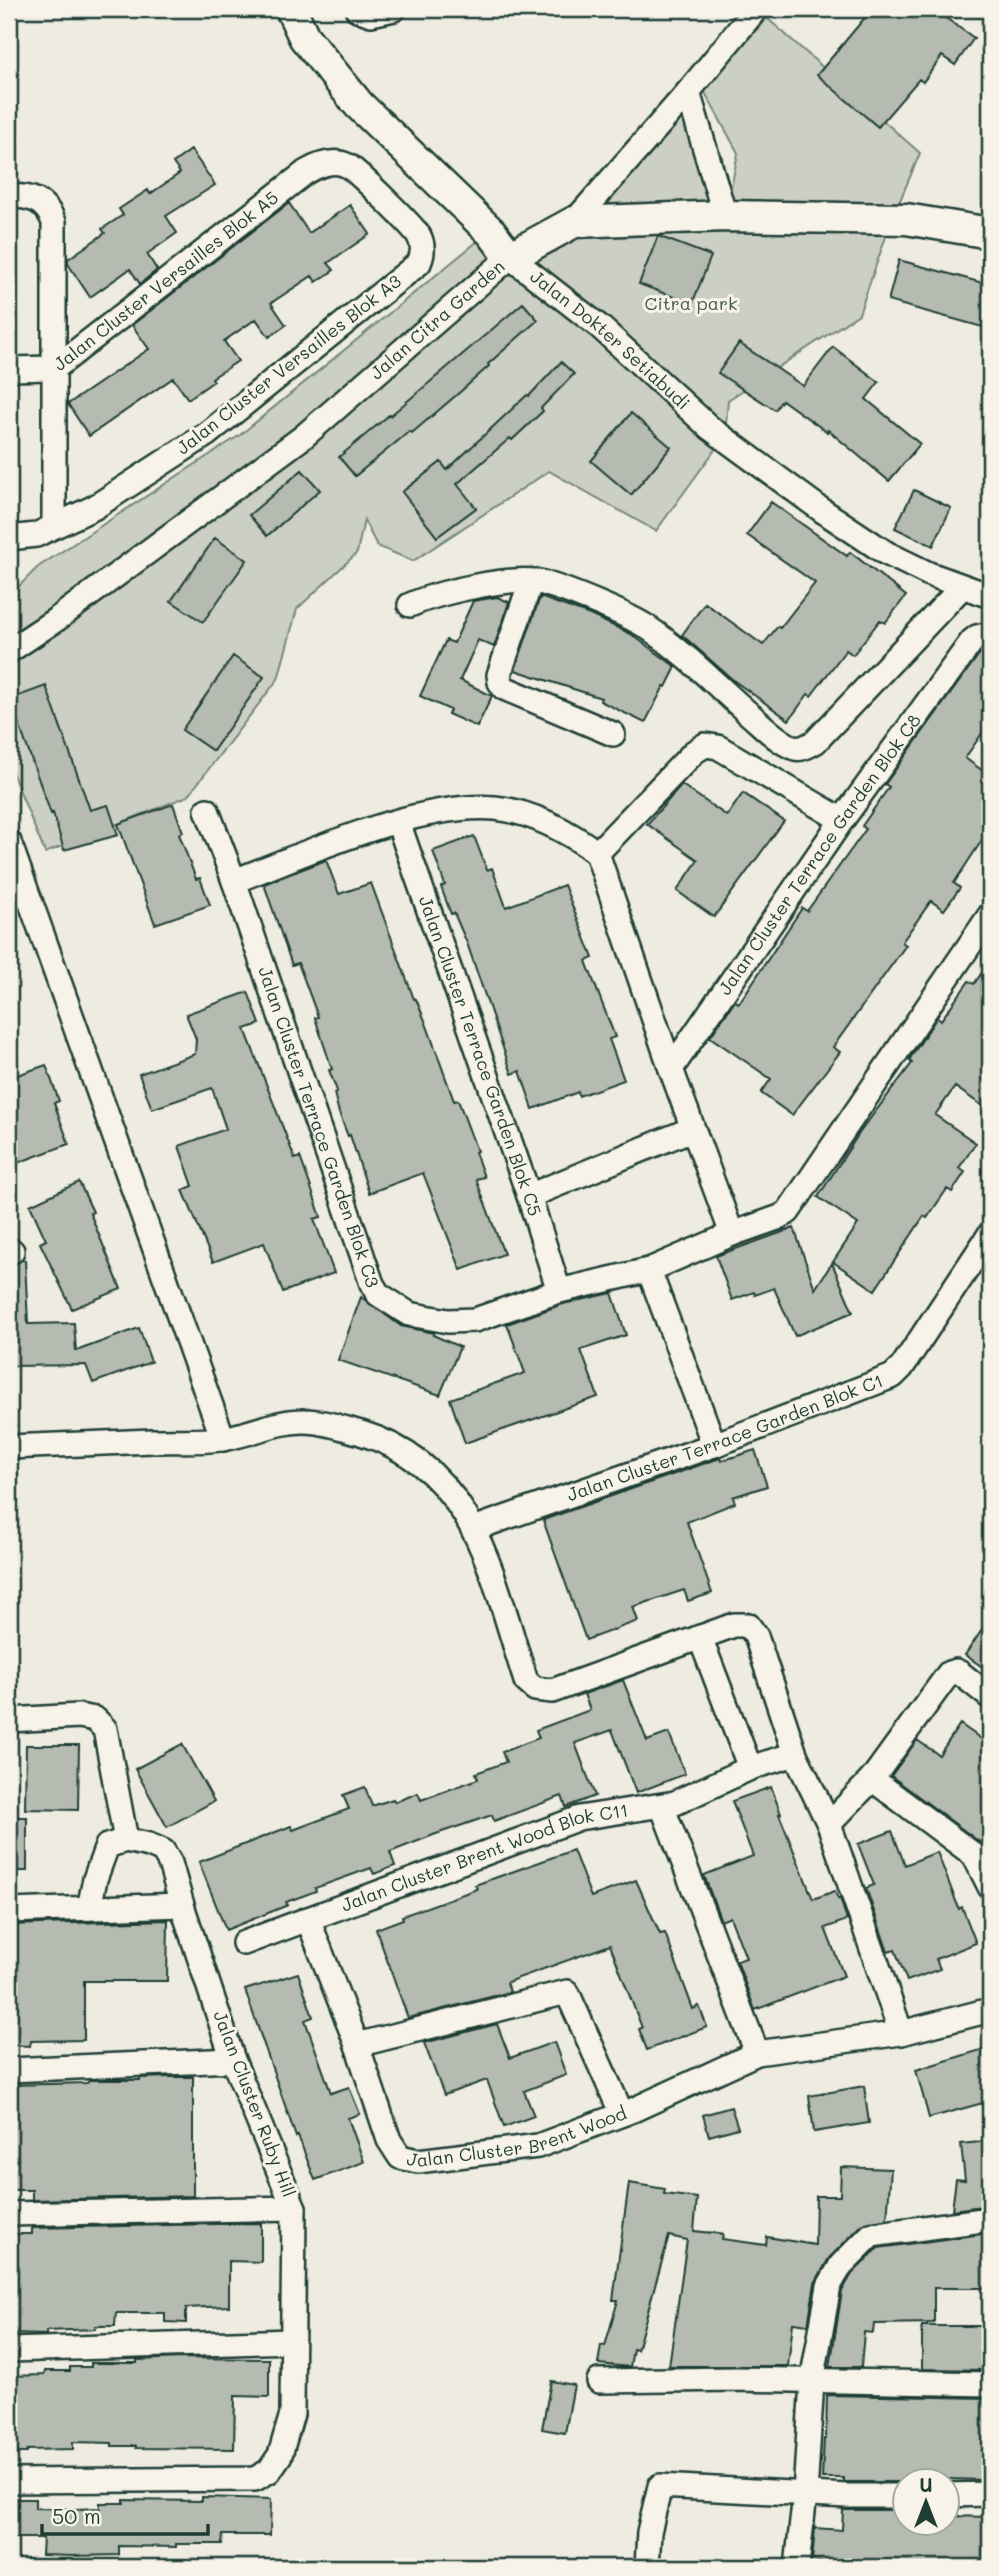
<svg xmlns="http://www.w3.org/2000/svg" width="999" height="2576" font-family="Mali,sans-serif">
<rect width="100%" height="100%" fill="#eeece1"/>
<filter id="ink" filterUnits="userSpaceOnUse"><feTurbulence type="fractalNoise" baseFrequency=".0143" numOctaves="2"/><feDisplacementMap in="SourceGraphic" scale="14" xChannelSelector="R" yChannelSelector="G"/><feConvolveMatrix kernelMatrix="1 2 1 2 8 2 1 2 1" color-interpolation-filters="sRGB"/></filter>
<g filter="url(#ink)">
<path fill="#cccfc4" stroke="#76867c" stroke-width="2" d="M 767,18 L 920,153 L 891,222 L 859,314 L 728,400 L 725,436 L 656,531 L 549,471 L 413,561 L 377,546 L 364,520 L 357,553 L 297,609 L 278,679 L 188,796 L 45,853 L 9,765 L 9,596 L 38,567 L 240,435 L 484,236 L 507,254 L 574,222 L 681,87 L 722,155 L 727,208 L 738,153 L 703,89 Z"/>
<path fill="#b5bbb0" stroke="#1f3d34" stroke-width="2" d="M 872,9 L 933,9 L 974,38 L 955,65 L 942,56 L 923,82 L 919,79 L 878,127 L 817,75 Z
M 191,150 L 215,185 L 166,216 L 177,233 L 147,254 L 157,270 L 140,284 L 130,269 L 90,297 L 68,264 L 68,259 L 105,233 L 102,229 L 123,215 L 119,209 L 148,190 L 150,194 L 180,173 L 173,163 Z
M 289,203 L 309,233 L 350,205 L 370,234 L 328,263 L 334,270 L 316,282 L 312,276 L 271,303 L 286,325 L 269,337 L 256,319 L 224,341 L 238,361 L 212,378 L 214,381 L 188,399 L 173,378 L 89,436 L 68,404 L 149,349 L 132,325 Z
M 658,236 L 711,256 L 692,304 L 639,284 Z
M 899,260 L 990,285 L 990,329 L 888,301 Z
M 523,303 L 538,320 L 488,364 L 489,366 L 460,392 L 412,433 L 410,431 L 355,476 L 339,457 L 389,415 L 390,416 Z
M 739,343 L 803,386 L 833,347 L 879,382 L 866,399 L 920,444 L 889,481 L 828,430 L 827,432 L 782,400 L 775,410 L 718,373 Z
M 561,362 L 574,374 L 541,408 L 543,411 L 512,440 L 510,438 L 457,484 L 476,508 L 437,537 L 402,492 L 441,462 L 447,470 L 527,395 L 529,396 Z
M 631,413 L 671,447 L 631,495 L 591,461 Z
M 302,470 L 320,490 L 267,536 L 249,515 Z
M 914,490 L 951,508 L 933,546 L 895,528 Z
M 771,502 L 847,556 L 850,552 L 906,596 L 885,623 L 880,620 L 853,655 L 846,650 L 811,696 L 808,694 L 789,720 L 733,680 L 682,635 L 705,603 L 763,645 L 778,626 L 780,628 L 815,583 L 747,535 Z
M 215,538 L 247,560 L 203,622 L 171,601 Z
M 497,597 L 509,602 L 494,647 L 478,640 L 460,680 L 492,696 L 477,727 L 448,714 L 450,710 L 420,696 L 446,640 L 454,643 L 473,601 Z
M 540,597 L 590,615 L 631,634 L 676,667 L 666,687 L 664,686 L 645,723 L 600,701 L 601,698 L 515,670 Z
M 980,653 L 990,660 L 990,722 L 965,758 L 990,776 L 990,828 L 954,883 L 960,888 L 944,910 L 931,901 L 902,942 L 906,945 L 833,1047 L 840,1052 L 792,1115 L 761,1093 L 771,1079 L 710,1037 L 735,1001 L 739,1003 L 802,908 L 807,911 L 866,829 L 862,826 L 889,787 L 885,784 Z
M 233,656 L 264,677 L 213,751 L 182,730 Z
M 46,686 L 90,810 L 108,805 L 118,835 L 64,850 L 53,813 L 51,814 L 10,699 Z
M 682,785 L 727,816 L 743,793 L 784,821 L 714,917 L 677,891 L 698,860 L 647,824 Z
M 173,804 L 183,832 L 179,834 L 196,879 L 200,878 L 210,905 L 155,924 L 118,824 Z
M 474,836 L 487,870 L 492,868 L 506,907 L 564,885 L 593,958 L 586,961 L 615,1037 L 609,1039 L 624,1080 L 579,1096 L 578,1092 L 533,1109 L 520,1071 L 512,1074 L 467,943 L 454,913 L 451,914 L 441,887 L 445,885 L 433,851 Z
M 326,860 L 339,894 L 371,883 L 414,999 L 416,999 L 426,1023 L 454,1101 L 458,1100 L 477,1151 L 475,1152 L 484,1177 L 476,1179 L 504,1254 L 461,1270 L 423,1173 L 369,1193 L 350,1135 L 348,1136 L 339,1113 L 334,1093 L 337,1091 L 329,1070 L 332,1069 L 315,1018 L 318,1017 L 298,963 L 292,965 L 264,884 Z
M 990,961 L 990,1111 L 955,1087 L 935,1115 L 976,1143 L 959,1168 L 965,1172 L 952,1192 L 947,1189 L 927,1218 L 924,1216 L 875,1290 L 833,1262 L 858,1224 L 818,1197 L 860,1132 L 912,1063 L 909,1060 L 937,1017 L 941,1020 L 969,981 L 974,984 Z
M 248,992 L 260,1024 L 245,1029 L 295,1159 L 300,1157 L 309,1182 L 321,1217 L 314,1219 L 334,1273 L 283,1292 L 264,1243 L 213,1262 L 183,1190 L 193,1186 L 179,1146 L 226,1129 L 212,1088 L 152,1109 L 139,1074 L 195,1054 L 196,1039 L 186,1014 Z
M 46,1065 L 59,1101 L 54,1103 L 69,1144 L 9,1166 L 9,1078 Z
M 79,1182 L 93,1212 L 90,1213 L 121,1289 L 72,1309 L 40,1243 L 46,1240 L 30,1205 Z
M 794,1228 L 815,1289 L 832,1263 L 853,1312 L 795,1336 L 774,1288 L 755,1295 L 754,1292 L 732,1300 L 716,1256 Z
M 22,1260 L 25,1260 L 28,1324 L 74,1323 L 76,1351 L 139,1328 L 151,1362 L 93,1383 L 86,1365 L 9,1366 L 9,1265 Z
M 612,1293 L 626,1335 L 581,1350 L 598,1397 L 465,1443 L 450,1399 L 525,1373 L 507,1324 L 563,1304 Z
M 361,1297 L 401,1326 L 434,1333 L 433,1335 L 460,1347 L 440,1395 L 338,1360 Z
M 755,1450 L 767,1486 L 733,1497 L 735,1503 L 687,1522 L 712,1593 L 688,1601 L 684,1590 L 633,1607 L 638,1621 L 586,1640 L 543,1520 L 720,1458 L 721,1461 Z
M 990,1618 L 990,1672 L 965,1655 Z
M 623,1680 L 647,1741 L 669,1733 L 685,1774 L 636,1793 L 612,1730 L 575,1743 L 595,1796 L 566,1807 L 562,1796 L 494,1821 L 492,1815 L 436,1834 L 390,1852 L 395,1866 L 374,1874 L 371,1868 L 315,1888 L 316,1891 L 286,1902 L 288,1905 L 226,1930 L 199,1862 L 291,1826 L 293,1830 L 349,1809 L 343,1795 L 365,1787 L 372,1806 L 393,1799 L 395,1802 L 418,1793 L 421,1800 L 478,1779 L 476,1773 L 506,1762 L 502,1752 L 539,1738 L 536,1730 L 590,1710 L 584,1694 Z
M 960,1724 L 990,1745 L 990,1854 L 982,1844 L 891,1776 L 917,1740 L 939,1755 Z
M 182,1744 L 214,1801 L 167,1827 L 135,1769 Z
M 26,1745 L 79,1745 L 78,1810 L 25,1809 Z
M 771,1787 L 781,1814 L 779,1814 L 813,1899 L 835,1891 L 838,1899 L 840,1898 L 847,1920 L 825,1928 L 844,1976 L 755,2010 L 737,1961 L 746,1958 L 730,1917 L 721,1921 L 704,1875 L 753,1856 L 732,1801 Z
M 9,1817 L 27,1817 L 27,1871 L 9,1871 Z
M 892,1831 L 905,1865 L 937,1852 L 959,1909 L 962,1907 L 976,1943 L 936,1959 L 940,1969 L 907,1981 L 895,1950 L 888,1952 L 866,1888 L 874,1885 L 858,1844 Z
M 573,1850 L 591,1897 L 636,1880 L 660,1934 L 665,1933 L 693,2009 L 699,2006 L 707,2027 L 647,2050 L 639,2029 L 642,2028 L 610,1945 L 507,1982 L 510,1992 L 408,2018 L 376,1929 L 403,1919 L 402,1916 L 477,1889 L 475,1885 Z
M 168,1920 L 167,1981 L 84,1981 L 84,2040 L 31,2041 L 30,2046 L 9,2045 L 9,1925 Z
M 298,1973 L 313,2017 L 305,2020 L 331,2093 L 349,2087 L 360,2114 L 348,2118 L 364,2162 L 315,2180 L 298,2136 L 296,2137 L 245,1990 Z
M 497,2024 L 510,2058 L 554,2042 L 566,2075 L 524,2091 L 534,2116 L 504,2127 L 487,2080 L 444,2095 L 424,2043 Z
M 990,2047 L 990,2101 L 929,2118 L 916,2070 Z
M 169,2077 L 193,2077 L 193,2196 L 32,2200 L 32,2190 L 9,2190 L 9,2085 L 87,2083 L 90,2080 L 140,2080 L 140,2078 Z
M 864,2086 L 869,2123 L 814,2132 L 809,2096 Z
M 731,2107 L 738,2128 L 709,2136 L 703,2115 Z
M 990,2141 L 990,2205 L 952,2210 L 956,2179 L 965,2180 L 961,2144 Z
M 841,2167 L 891,2169 L 887,2219 L 862,2225 L 829,2258 L 815,2283 L 808,2325 L 793,2323 L 788,2366 L 669,2366 L 687,2240 L 669,2236 L 637,2350 L 633,2349 L 630,2367 L 598,2364 L 601,2345 L 605,2346 L 618,2300 L 613,2300 L 629,2183 L 665,2189 L 664,2194 L 697,2198 L 694,2231 L 723,2234 L 722,2239 L 766,2245 L 767,2237 L 815,2245 L 816,2196 L 840,2196 Z
M 261,2223 L 261,2262 L 229,2261 L 229,2306 L 186,2308 L 186,2323 L 165,2322 L 165,2313 L 116,2313 L 115,2326 L 95,2326 L 95,2329 L 46,2331 L 46,2335 L 9,2334 L 10,2234 L 32,2234 L 32,2228 Z
M 990,2233 L 987,2288 L 934,2288 L 934,2323 L 874,2324 L 873,2333 L 864,2332 L 861,2367 L 830,2367 L 842,2291 L 852,2274 L 878,2248 Z
M 922,2326 L 987,2326 L 987,2370 L 922,2369 Z
M 182,2358 L 269,2359 L 269,2397 L 235,2396 L 234,2449 L 136,2448 L 136,2446 L 112,2446 L 112,2443 L 73,2442 L 73,2449 L 27,2450 L 27,2453 L 9,2453 L 9,2376 L 44,2375 L 45,2371 L 70,2371 L 70,2367 L 91,2367 L 91,2363 L 137,2363 L 137,2360 Z
M 551,2381 L 574,2385 L 565,2433 L 542,2429 Z
M 827,2395 L 990,2398 L 990,2472 L 986,2471 L 985,2480 L 909,2478 L 909,2482 L 844,2482 L 844,2478 L 822,2478 L 824,2439 L 826,2439 Z
M 202,2497 L 271,2499 L 270,2535 L 223,2535 L 222,2544 L 176,2544 L 176,2547 L 119,2546 L 119,2555 L 73,2556 L 42,2555 L 43,2538 L 9,2538 L 9,2499 L 35,2499 L 35,2508 L 76,2509 L 100,2508 L 100,2503 L 124,2503 L 124,2500 L 202,2501 Z
M 843,2510 L 904,2510 L 904,2524 L 949,2524 L 949,2516 L 990,2517 L 990,2567 L 839,2567 L 839,2564 L 812,2561 L 815,2528 L 842,2530 Z"/>
<g fill="none" stroke-linecap="round" stroke-linejoin="round">
<defs>
<g id="minor">
<path d="M 357,9 L 371,14 L 394,9"/>
<path d="M 688,92 L 725,216"/>
<path d="M 9,196 C 32,196 45,200 54,222 L 54,525"/>
<path d="M 574,222 L 688,92 L 756,9"/>
<path id="s1" d="M 9,369 L 55,368 L 306,172 C 318,165 334,158 348,166 C 357,171 414,227 419,236 C 424,246 423,254 419,263 L 207,434 L 95,507 L 36,535 L 9,538"/>
<path d="M 531,581 L 499,675 L 500,682 L 504,688 L 613,734"/>
<path d="M 410,605 C 437,593 512,575 540,582 C 566,589 625,613 647,627 C 684,652 715,684 748,713 C 761,724 779,743 795,748 C 802,750 809,745 815,742 L 962,587"/>
<path id="s2" d="M 9,651 L 57,619 L 303,437 L 510,257 L 600,327 L 710,428 L 823,511 L 886,553 L 929,574 L 990,596"/>
<path id="s3" d="M 207,810 L 234,881 L 372,1284 L 378,1294 L 409,1314 L 448,1321 L 475,1320 L 559,1291 L 649,1270 L 732,1234 L 780,1217 L 788,1212 L 990,915"/>
<path id="s4" d="M 398,822 L 529,1196 L 559,1291"/>
<path d="M 9,842 L 223,1439"/>
<path d="M 597,853 L 671,1069 L 732,1234"/>
<path d="M 597,853 L 694,752 L 705,745 L 718,747 L 842,820"/>
<path d="M 234,881 C 308,853 417,802 495,808 C 530,811 570,832 597,853"/>
<path id="s5" d="M 671,1069 L 842,820 L 972,641 L 977,637 L 990,634"/>
<path d="M 529,1196 L 692,1129"/>
<path d="M 9,1251 L 12,1251"/>
<path d="M 649,1270 L 714,1445"/>
<path d="M 9,1447 C 57,1445 104,1443 152,1441 C 175,1440 199,1442 221,1439 C 250,1435 274,1421 304,1421 C 324,1421 342,1428 361,1433 C 477,1468 493,1581 526,1681 L 535,1689 L 552,1691 L 734,1625 L 748,1625 L 756,1636 L 795,1754 L 829,1824 L 901,2033"/>
<path id="s6" d="M 473,1529 L 714,1445 L 893,1376 L 902,1367 L 990,1234"/>
<path d="M 9,1720 L 79,1716 L 95,1719 L 105,1729 L 126,1840"/>
<path d="M 750,1768 L 795,1754"/>
<path d="M 872,1779 L 974,1855 L 990,1887"/>
<path d="M 662,1806 L 757,2053"/>
<path d="M 829,1824 L 872,1779 L 949,1673 L 956,1671 L 960,1673 L 990,1697"/>
<path d="M 9,1911 L 182,1905"/>
<path id="s7" d="M 308,1919 L 357,2045 L 389,2140 L 400,2157 L 418,2161 L 538,2146 L 633,2110 L 757,2053 L 901,2033 L 990,2010"/>
<path id="s8" d="M 244,1943 L 579,1818 L 675,1803 L 750,1768 L 700,1637"/>
<path d="M 357,2045 L 567,1992 L 622,2114"/>
<path d="M 9,2070 L 233,2060"/>
<path d="M 9,2214 L 294,2208"/>
<path d="M 9,2350 L 292,2341"/>
<path d="M 599,2381 L 737,2379 L 990,2384"/>
<path d="M 9,2481 L 255,2479 L 269,2471 L 280,2455 L 292,2414 L 294,2208 L 233,2060 L 182,1905 L 170,1863 L 163,1851 L 149,1845 L 126,1840 L 107,1846 L 95,1879 L 89,1908"/>
<path d="M 946,2495 L 990,2494"/>
<path d="M 647,2567 L 649,2532 L 660,2486 L 847,2496 L 904,2496"/>
<path d="M 797,2567 L 805,2494 L 812,2381 L 829,2286 L 841,2265 L 871,2235 L 990,2219"/>
</g>
<path id="tertiary" d="M 291,9 L 304,37 L 359,105 L 492,233 L 510,257 L 574,222 L 725,216 L 906,219 L 990,233"/>
</defs>
<use href="#minor" stroke="#1f3d34" stroke-width="28"/>
<use href="#tertiary" stroke="#1f3d34" stroke-width="35"/>
<use href="#minor" stroke="#f7f3e8" stroke-width="23"/>
<use href="#tertiary" stroke="#f7f3e8" stroke-width="30"/>
</g>
</g>
<g text-anchor="middle" stroke-width="6" stroke-linejoin="round" paint-order="stroke">
<g font-size="18" fill="#1f3d34" stroke="#f7f3e8">
<text dy="6" stroke="none"><textPath href="#s1" startOffset="187">Jalan Cluster Versailles Blok A5</textPath></text>
<text dy="6" stroke="none"><textPath href="#s2" startOffset="542">Jalan Citra Garden</textPath></text>
<text dy="6" stroke="none"><textPath href="#s2" startOffset="768">Jalan Dokter Setiabudi</textPath></text>
<text transform="translate(289 365) rotate(-38)" y="6">Jalan Cluster Versailles Blok A3</text>
<text dy="6" stroke="none"><textPath href="#s5" startOffset="261">Jalan Cluster Terrace Garden Blok C8</textPath></text>
<text dy="6" stroke="none"><textPath href="#s4" startOffset="248">Jalan Cluster Terrace Garden Blok C5</textPath></text>
<text dy="6" stroke="none"><textPath href="#s3" startOffset="336">Jalan Cluster Terrace Garden Blok C3</textPath></text>
<text dy="6" stroke="none"><textPath href="#s6" startOffset="268">Jalan Cluster Terrace Garden Blok C1</textPath></text>
<text dy="6" stroke="none"><textPath href="#s8" startOffset="256">Jalan Cluster Brent Wood Blok C11</textPath></text>
<text transform="translate(254 2104) rotate(69)" y="6">Jalan Cluster Ruby Hill</text>
<text dy="6" stroke="none"><textPath href="#s7" startOffset="376">Jalan Cluster Brent Wood</textPath></text>
</g>
<g font-size="18" fill="#425a51" stroke="#f7f3e8">
<text x="691" y="310">Citra park</text>
</g>
</g>
<rect width="999" height="2576" fill="none" stroke="#f7f3e8" stroke-width="35"/>
<rect x="18" y="18" width="964" height="2541" fill="none" stroke="#1f3d34" stroke-width="2.5" filter="url(#ink)"/>
<g transform="translate(926 2502)"><circle r="33" fill="#f7f3e8" stroke="#a1aaa0" stroke-width="2"/>
<path d="M0-5L12 26L0 18L-12 26Z" fill="#1f3d34"/>
<text y="-10" font-size="19" font-weight="bold" text-anchor="middle" fill="#1f3d34">U</text>
</g>
<path d="M42 2524v10h166v-10" fill="none" stroke="#1f3d34" stroke-width="3.5"/>
<text x="52" y="2524" font-size="21" fill="#1f3d34" stroke="#f7f3e8" stroke-width="5" paint-order="stroke">50 m</text>
</svg>
